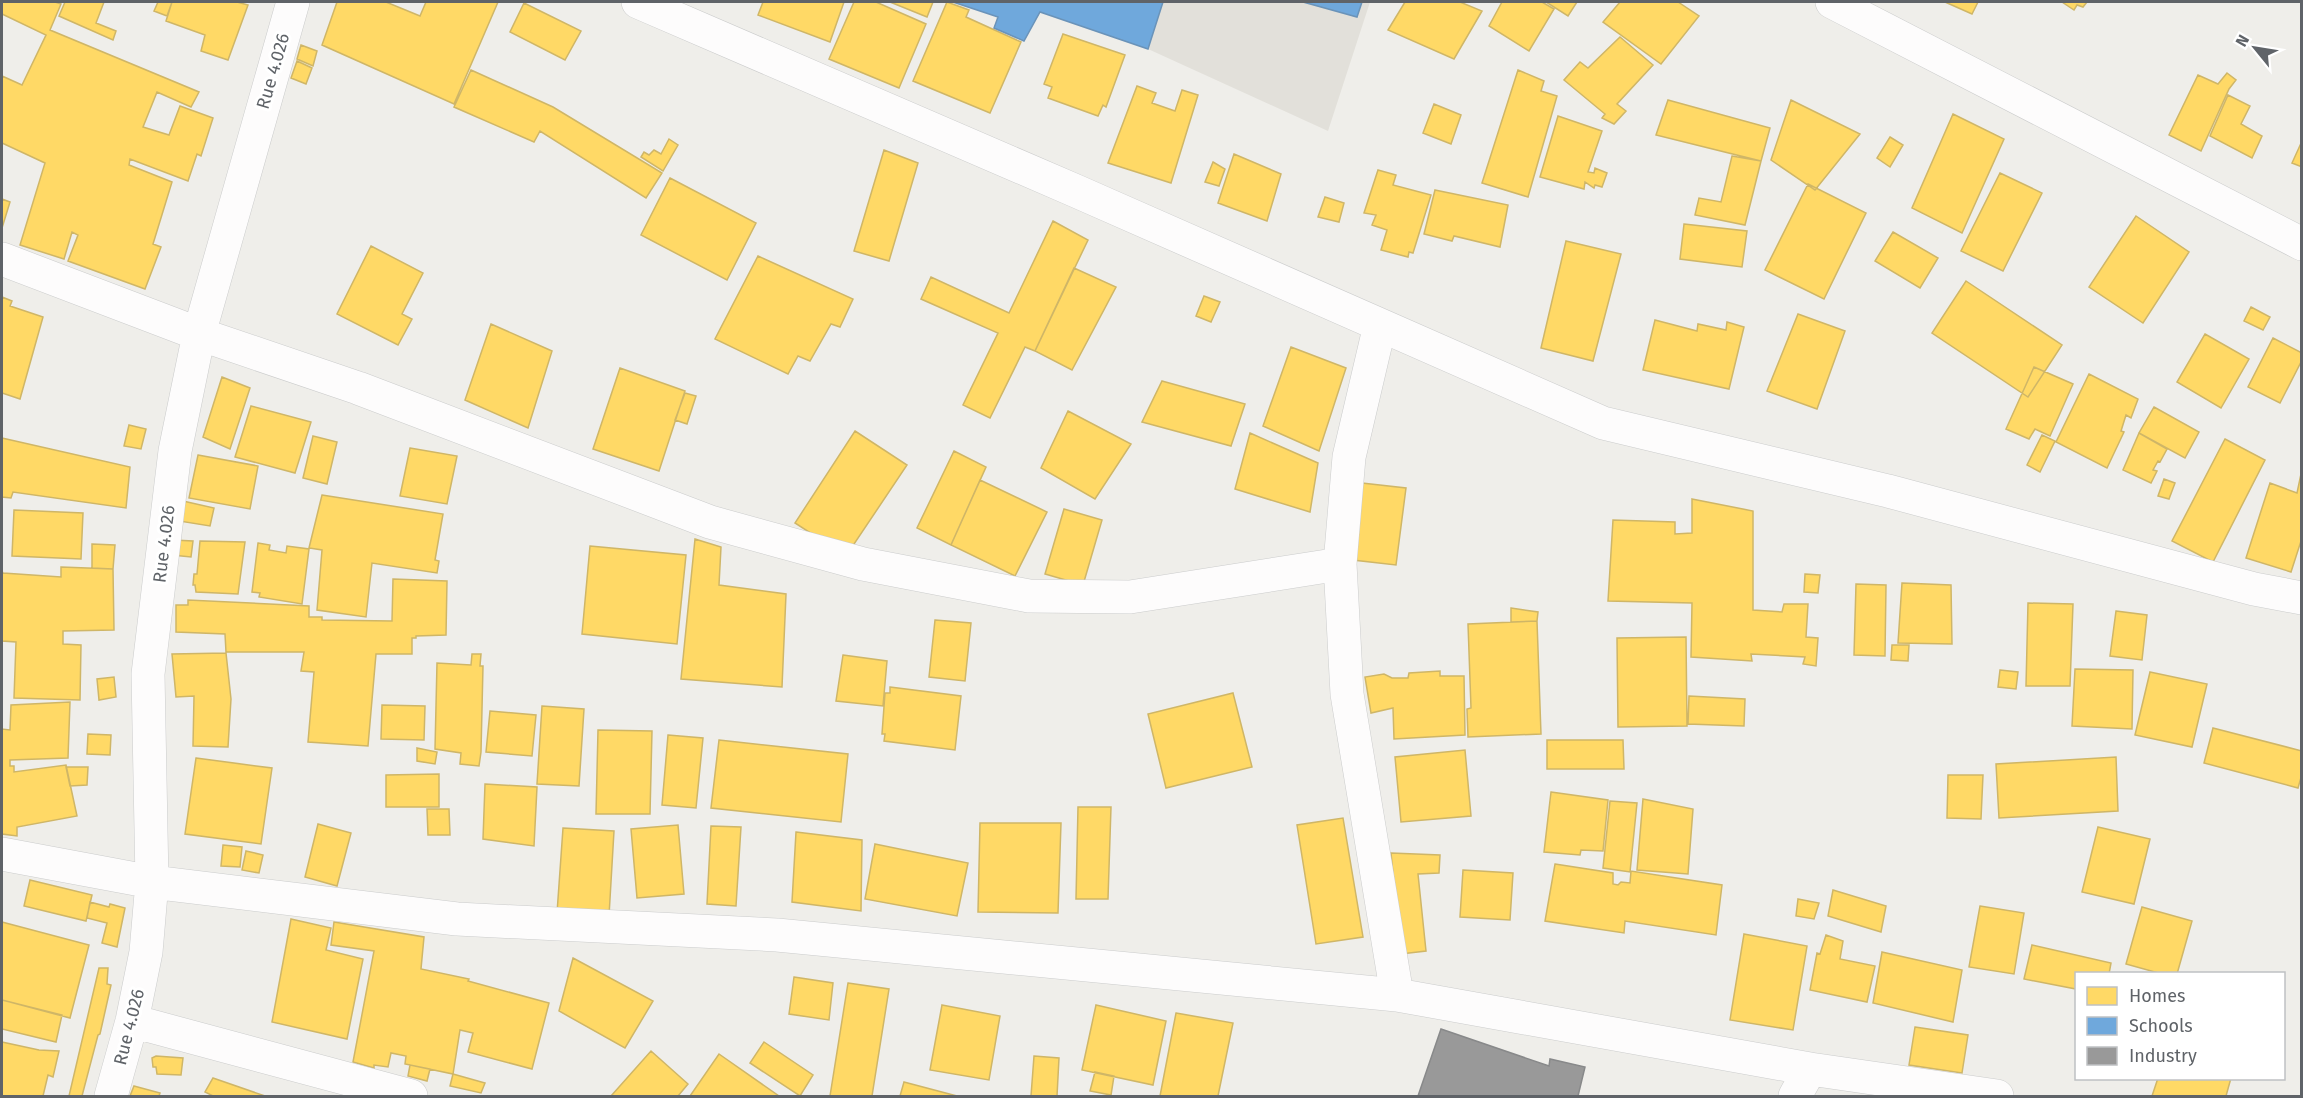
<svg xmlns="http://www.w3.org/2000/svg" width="2303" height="1098" font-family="'Fira Sans',sans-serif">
<rect width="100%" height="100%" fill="#efeeea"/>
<path fill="#e2e0da" d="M 953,2 L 1370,2 L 1328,131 L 1148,49 L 1040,12 L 1024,41 L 994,28 L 998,17 Z"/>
<path fill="#ffd966" stroke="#cfb667" stroke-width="1.5" d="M 2,2 L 55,2 L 61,4 L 50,30 L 199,92 L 191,107 L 157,92 L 143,127 L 169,135 L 180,106 L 213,118 L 201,156 L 197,154 L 188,181 L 130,159 L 129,165 L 172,182 L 153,244 L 161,247 L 145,289 L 68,261 L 78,235 L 72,232 L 64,259 L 20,245 L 45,163 L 2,143 L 2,76 L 22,85 L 46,35 L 2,14 Z
M 65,2 L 104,2 L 96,23 L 116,31 L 113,40 L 59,16 Z
M 158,2 L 172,2 L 167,16 L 154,11 Z
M 172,2 L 237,2 L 248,5 L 228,60 L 201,51 L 205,35 L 166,21 Z
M 337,2 L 386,2 L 420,16 L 426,2 L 498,2 L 454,104 L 322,45 Z
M 763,2 L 844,2 L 830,42 L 758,15 Z
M 854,2 L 876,2 L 926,24 L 899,88 L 829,59 Z
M 890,2 L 933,2 L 927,17 Z
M 947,2 L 969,10 L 966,17 L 1021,42 L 990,113 L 913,81 Z
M 1405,2 L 1460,2 L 1482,11 L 1454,59 L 1388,30 Z
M 1502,2 L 1542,2 L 1554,9 L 1529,51 L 1489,26 Z
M 1546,2 L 1577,2 L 1568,16 Z
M 1620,2 L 1678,2 L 1699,16 L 1661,64 L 1603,22 Z
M 1945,2 L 1978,2 L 1972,14 Z
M 2062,2 L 2087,2 L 2083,7 L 2077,5 L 2074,10 Z
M 524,3 L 581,31 L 565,60 L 510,32 Z
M 1063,34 L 1125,55 L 1106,107 L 1103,105 L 1098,116 L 1048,98 L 1052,87 L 1044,84 Z
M 1620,37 L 1653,65 L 1617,104 L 1626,111 L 1614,124 L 1602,118 L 1605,114 L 1564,80 L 1580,62 L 1588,68 Z
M 301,45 L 317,51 L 313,66 L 297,59 Z
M 297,61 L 312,68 L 306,84 L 291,78 Z
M 471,70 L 553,107 L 662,173 L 646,198 L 540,131 L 534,142 L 454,107 Z
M 1518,70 L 1544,81 L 1541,91 L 1557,96 L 1528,197 L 1482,183 Z
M 2227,73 L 2236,80 L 2229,89 L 2201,151 L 2169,135 L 2198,75 L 2218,84 Z
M 1137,86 L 1156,93 L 1152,103 L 1175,111 L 1182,90 L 1198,95 L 1171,183 L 1108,163 Z
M 2228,95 L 2250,106 L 2241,124 L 2262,136 L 2252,158 L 2210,136 Z
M 1668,100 L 1770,128 L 1761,161 L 1656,135 Z
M 1791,100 L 1860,134 L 1815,190 L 1771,160 Z
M 1434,104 L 1461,115 L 1451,144 L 1423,133 Z
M 1953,114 L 2004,139 L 1962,233 L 1912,208 Z
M 1558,116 L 1602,131 L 1588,172 L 1594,173 L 1595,168 L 1607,173 L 1602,187 L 1595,185 L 1594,188 L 1585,182 L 1584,189 L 1540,177 Z
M 1890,137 L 1903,145 L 1890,167 L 1877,158 Z
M 669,139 L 678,145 L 663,171 L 641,157 L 644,152 L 649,155 L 654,150 L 661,154 Z
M 2302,141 L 2302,167 L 2292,163 Z
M 884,150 L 918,163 L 889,261 L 854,251 Z
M 1234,154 L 1281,174 L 1267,221 L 1218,203 Z
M 1732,156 L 1761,161 L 1745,225 L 1695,215 L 1699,198 L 1721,202 Z
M 1213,162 L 1225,169 L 1219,186 L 1205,182 Z
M 1378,170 L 1396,175 L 1393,185 L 1431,195 L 1413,253 L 1409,252 L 1408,257 L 1381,250 L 1387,230 L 1372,225 L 1376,215 L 1364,213 Z
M 2000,173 L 2042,193 L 2003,271 L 1961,251 Z
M 670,178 L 756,223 L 727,280 L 641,235 Z
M 1808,184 L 1866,213 L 1824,299 L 1765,270 Z
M 1435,190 L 1508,205 L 1500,247 L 1454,236 L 1452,241 L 1424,234 Z
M 1325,197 L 1344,203 L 1339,222 L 1318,217 Z
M 2,199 L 10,202 L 2,228 Z
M 2136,216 L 2189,252 L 2143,323 L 2089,287 Z
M 1053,221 L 1088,240 L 1035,351 L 1025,347 L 990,418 L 963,405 L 998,333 L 921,299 L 931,277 L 1009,313 Z
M 1684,224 L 1747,231 L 1742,267 L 1680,259 Z
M 1893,232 L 1938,258 L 1920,288 L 1875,261 Z
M 1566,241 L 1621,254 L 1593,361 L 1541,348 Z
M 371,246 L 423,273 L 402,314 L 412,319 L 398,345 L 337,314 Z
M 758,256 L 853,299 L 840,327 L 831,324 L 810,361 L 798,356 L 788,374 L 715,339 Z
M 1074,268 L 1116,287 L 1072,370 L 1035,351 Z
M 1966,281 L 2062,345 L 2028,397 L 1932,333 Z
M 1204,296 L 1220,302 L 1211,322 L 1196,316 Z
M 2,297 L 12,301 L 10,306 L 43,317 L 20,399 L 2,393 Z
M 2251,307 L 2270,317 L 2263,330 L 2244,321 Z
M 1798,314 L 1845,331 L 1817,409 L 1767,391 Z
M 1655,320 L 1697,331 L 1698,324 L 1726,330 L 1727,322 L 1744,327 L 1729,389 L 1643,370 Z
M 491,324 L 552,351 L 528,428 L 465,400 Z
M 2205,334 L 2249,359 L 2221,408 L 2177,382 Z
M 2273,338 L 2302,353 L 2302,360 L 2280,403 L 2248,387 Z
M 1291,347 L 1346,368 L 1319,451 L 1263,426 Z
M 2034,367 L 2073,384 L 2050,436 L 2035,429 L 2029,439 L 2006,429 Z
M 620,368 L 685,391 L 659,471 L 593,449 Z
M 2089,374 L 2138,399 L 2131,418 L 2126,415 L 2121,431 L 2124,432 L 2107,468 L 2056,442 Z
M 222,377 L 250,388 L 230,449 L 203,437 Z
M 1162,381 L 1245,404 L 1231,446 L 1142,422 Z
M 685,393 L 696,396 L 687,424 L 675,420 Z
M 251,406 L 311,422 L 295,473 L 235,457 Z
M 2154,407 L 2199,432 L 2185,458 L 2139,433 Z
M 1068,411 L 1131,444 L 1095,499 L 1041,468 Z
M 129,425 L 146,429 L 141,449 L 124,446 Z
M 855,431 L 907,465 L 846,556 L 795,523 Z
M 1250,433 L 1318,463 L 1310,512 L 1235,489 Z
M 2139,433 L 2167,449 L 2160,462 L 2158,461 L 2153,470 L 2157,471 L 2151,483 L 2123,470 Z
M 2042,435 L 2055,441 L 2040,472 L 2027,465 Z
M 313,436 L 337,442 L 327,484 L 303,478 Z
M 2,438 L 130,467 L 126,508 L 13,492 L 11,498 L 2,497 Z
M 2225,439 L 2265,460 L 2213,562 L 2172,541 Z
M 410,448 L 457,456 L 447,504 L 400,496 Z
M 954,451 L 986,467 L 951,545 L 917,528 Z
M 198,455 L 258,466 L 250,509 L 189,498 Z
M 2301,474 L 2302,538 L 2291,572 L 2246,558 L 2270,483 L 2297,493 Z
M 2164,479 L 2175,483 L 2169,499 L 2158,496 Z
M 980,480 L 1047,512 L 1015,576 L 951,545 Z
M 1353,482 L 1406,488 L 1396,565 L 1344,559 Z
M 322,495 L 443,514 L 435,560 L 439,561 L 437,573 L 372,563 L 366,617 L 317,610 L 322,550 L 309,548 Z
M 1692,499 L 1753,511 L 1753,610 L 1782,612 L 1784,604 L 1808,604 L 1806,637 L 1818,638 L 1816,666 L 1803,664 L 1805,657 L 1751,654 L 1752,661 L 1691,657 L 1692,603 L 1608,601 L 1613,520 L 1675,522 L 1675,534 L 1692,533 Z
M 183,501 L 214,508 L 210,526 L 179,521 Z
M 1064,509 L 1102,520 L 1083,585 L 1045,574 Z
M 14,510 L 83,513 L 81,559 L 12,556 Z
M 695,539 L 721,547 L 719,585 L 786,594 L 782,687 L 681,679 Z
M 173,540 L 193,541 L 191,557 L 172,555 Z
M 200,541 L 245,542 L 238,594 L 196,592 L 195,585 L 193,585 L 194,574 L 197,574 Z
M 258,543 L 270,545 L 269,550 L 286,553 L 287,546 L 309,549 L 302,604 L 259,597 L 260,593 L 252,592 Z
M 92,544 L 115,545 L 113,569 L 92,568 Z
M 590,546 L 686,555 L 677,644 L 582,634 Z
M 61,567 L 113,569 L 114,630 L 63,631 L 63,644 L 81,645 L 80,700 L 14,698 L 16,642 L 2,641 L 2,571 L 3,573 L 61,577 Z
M 1805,574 L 1820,575 L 1818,593 L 1804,592 Z
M 393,579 L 447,581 L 446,635 L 416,636 L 416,638 L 412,638 L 412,654 L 376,654 L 368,746 L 308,742 L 314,672 L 301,671 L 304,652 L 226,652 L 225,634 L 176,632 L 176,605 L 188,605 L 188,600 L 309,606 L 309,617 L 322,617 L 322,620 L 392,621 Z
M 1902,583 L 1951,585 L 1952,644 L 1898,643 Z
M 1856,584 L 1886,585 L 1885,656 L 1854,655 Z
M 2028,603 L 2073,604 L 2070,686 L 2026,686 Z
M 1511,608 L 1538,612 L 1537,621 L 1511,622 Z
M 2116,611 L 2147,615 L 2142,660 L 2110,656 Z
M 935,620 L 971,623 L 965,681 L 929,677 Z
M 1537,621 L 1541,734 L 1468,737 L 1467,709 L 1471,708 L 1468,624 Z
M 1686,637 L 1687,726 L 1618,727 L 1617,638 Z
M 1892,645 L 1909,645 L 1908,661 L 1891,660 Z
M 226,653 L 231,699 L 228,747 L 193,746 L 194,696 L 176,697 L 172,654 Z
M 472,654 L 481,654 L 480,666 L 483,666 L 481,752 L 479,766 L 460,764 L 461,753 L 435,749 L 437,663 L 471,665 Z
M 843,655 L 887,661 L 883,706 L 836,701 Z
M 2075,669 L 2133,670 L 2132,729 L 2072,726 Z
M 2000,670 L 2018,672 L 2016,689 L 1998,687 Z
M 1440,671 L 1440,676 L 1464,676 L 1465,735 L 1394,739 L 1393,708 L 1371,713 L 1365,677 L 1384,674 L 1392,678 L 1408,678 L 1409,673 Z
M 2150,672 L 2207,684 L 2192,747 L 2135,735 Z
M 114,677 L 116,697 L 99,700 L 97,679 Z
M 890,687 L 961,696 L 955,750 L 884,741 L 885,734 L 882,734 L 885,693 L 890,693 Z
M 1233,693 L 1252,767 L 1166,788 L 1148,714 Z
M 1689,696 L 1745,699 L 1744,726 L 1688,724 Z
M 70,702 L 68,758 L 10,760 L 10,766 L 14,766 L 14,772 L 66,765 L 77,816 L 17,827 L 17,836 L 2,834 L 2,729 L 10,730 L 11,705 Z
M 382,705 L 425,706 L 424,740 L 381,739 Z
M 542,706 L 584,709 L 579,786 L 537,784 Z
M 490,711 L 536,715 L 532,756 L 486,752 Z
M 2213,728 L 2302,751 L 2302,774 L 2298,788 L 2204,763 Z
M 598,730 L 652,731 L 650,814 L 596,814 Z
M 88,734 L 111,735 L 110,755 L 87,754 Z
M 668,735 L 703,738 L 696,808 L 662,805 Z
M 719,740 L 848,754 L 841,822 L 711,808 Z
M 1547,740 L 1623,740 L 1624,769 L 1547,769 Z
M 417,748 L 437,752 L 435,764 L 417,761 Z
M 1465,750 L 1471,816 L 1401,822 L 1395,757 Z
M 2116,757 L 2118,811 L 1999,818 L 1996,764 Z
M 196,758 L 272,768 L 261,844 L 185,834 Z
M 66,767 L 88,767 L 87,785 L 70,786 Z
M 439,774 L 439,807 L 386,807 L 386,775 Z
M 1948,775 L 1983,775 L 1981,819 L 1947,818 Z
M 485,784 L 537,787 L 534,846 L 483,839 Z
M 1551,792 L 1608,800 L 1603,851 L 1581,850 L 1580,855 L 1544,852 Z
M 1643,799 L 1693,809 L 1688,874 L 1637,870 Z
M 1610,801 L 1637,803 L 1630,872 L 1603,868 Z
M 1078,807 L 1111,807 L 1108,899 L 1076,899 Z
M 427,809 L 449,809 L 450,835 L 428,835 Z
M 1343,818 L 1363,937 L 1316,944 L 1297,825 Z
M 980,823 L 1061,823 L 1058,913 L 978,912 Z
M 318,824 L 351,833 L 337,886 L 305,877 Z
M 678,825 L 684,894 L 637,898 L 631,829 Z
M 711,826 L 741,827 L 736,906 L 707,904 Z
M 2098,827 L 2150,839 L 2134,904 L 2082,892 Z
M 563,828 L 614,831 L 609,916 L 557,913 Z
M 796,832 L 862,840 L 861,911 L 792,902 Z
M 875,844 L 968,863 L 957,916 L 865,899 Z
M 223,845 L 242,847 L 240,867 L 221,866 Z
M 246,851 L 263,855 L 259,873 L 242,870 Z
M 1391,853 L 1440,855 L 1439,873 L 1418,874 L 1426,951 L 1401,954 Z
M 1555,864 L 1613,873 L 1613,884 L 1618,885 L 1621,882 L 1630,883 L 1631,871 L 1722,885 L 1716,935 L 1625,921 L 1624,933 L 1545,921 Z
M 1463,870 L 1513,873 L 1510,920 L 1460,917 Z
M 30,880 L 92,895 L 86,921 L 24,906 Z
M 1833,890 L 1886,906 L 1881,932 L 1828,916 Z
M 1798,899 L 1819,903 L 1814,919 L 1796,916 Z
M 90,902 L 109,907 L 110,904 L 125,908 L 117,947 L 102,943 L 107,923 L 87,918 Z
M 1980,906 L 2024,913 L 2014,974 L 1969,967 Z
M 2142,907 L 2192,921 L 2177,974 L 2162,974 L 2126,964 Z
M 291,919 L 331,928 L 326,950 L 363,959 L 347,1039 L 272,1022 Z
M 2,922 L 89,945 L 70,1018 L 2,1000 Z
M 334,922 L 424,937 L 421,969 L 469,979 L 468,981 L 549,1003 L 532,1069 L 468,1052 L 473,1033 L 460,1030 L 453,1074 L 405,1064 L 406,1056 L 391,1053 L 388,1067 L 374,1065 L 374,1068 L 353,1062 L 374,951 L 331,945 Z
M 1744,934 L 1807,946 L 1793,1030 L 1730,1020 Z
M 1826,935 L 1843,941 L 1840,959 L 1875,966 L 1867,1002 L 1810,990 L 1817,953 L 1820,954 Z
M 2032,945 L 2111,963 L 2109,974 L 2076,974 L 2076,989 L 2024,979 Z
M 1882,952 L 1962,970 L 1953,1022 L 1873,1003 Z
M 573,958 L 653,1001 L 625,1048 L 559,1011 Z
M 99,968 L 108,968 L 107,984 L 111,985 L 100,1034 L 98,1035 L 82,1096 L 69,1096 Z
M 794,977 L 833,983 L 829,1020 L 789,1014 Z
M 848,983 L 889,989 L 872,1096 L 830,1096 Z
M 2,1000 L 62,1015 L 56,1042 L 2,1029 Z
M 942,1005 L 1000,1016 L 989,1080 L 930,1070 Z
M 1096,1005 L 1166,1021 L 1153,1085 L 1082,1070 Z
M 1176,1013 L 1233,1023 L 1218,1096 L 1160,1096 Z
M 1915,1027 L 1968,1035 L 1962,1073 L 1909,1065 Z
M 2,1042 L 39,1050 L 59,1051 L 53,1077 L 48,1075 L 43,1096 L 2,1096 Z
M 764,1042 L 813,1075 L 800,1096 L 750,1063 Z
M 651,1051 L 688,1084 L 678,1096 L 611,1096 Z
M 719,1054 L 779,1096 L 690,1096 Z
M 156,1056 L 183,1058 L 181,1075 L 157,1074 L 156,1067 L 153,1067 L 152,1058 Z
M 1034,1056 L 1059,1058 L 1057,1096 L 1031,1096 Z
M 410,1065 L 430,1069 L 427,1081 L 408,1076 Z
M 1095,1072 L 1114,1076 L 1111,1095 L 1090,1091 Z
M 453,1074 L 485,1083 L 481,1093 L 450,1086 Z
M 213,1078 L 265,1096 L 213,1096 L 205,1092 Z
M 2158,1078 L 2178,1079 L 2231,1078 L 2226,1096 L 2152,1096 Z
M 904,1082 L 957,1096 L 900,1096 Z
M 134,1086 L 160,1093 L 159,1096 L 130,1096 Z"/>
<path fill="#6fa8dc" stroke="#6a93b9" stroke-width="1.5" d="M 953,2 L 1163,2 L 1148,49 L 1040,12 L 1024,41 L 994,28 L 998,17 Z
M 1303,2 L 1362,2 L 1357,17 Z"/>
<path fill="#999" stroke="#88898a" stroke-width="1.5" d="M 1441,1029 L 1549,1066 L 1550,1059 L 1585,1067 L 1578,1096 L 1418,1096 Z"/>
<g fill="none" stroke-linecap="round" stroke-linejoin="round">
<defs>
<path id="minor" d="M 638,2 L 1076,191 L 1603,423 L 1888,491 L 2254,589 L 2302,598
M 1832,2 L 2302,244
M 2,259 L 199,334 L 358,388 L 710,522 L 863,564 L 1029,596 L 1130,597 L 1340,564
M 1380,325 L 1349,457 L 1340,564 L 1347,694 L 1397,995
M 2,854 L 152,882 L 457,919 L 777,935 L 1397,995 L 1810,1069 L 1997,1096
M 132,1021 L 411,1096
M 111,1096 L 132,1021 L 146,952 L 152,882 L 148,674 L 175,451 L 199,334 L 293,2
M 1795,1096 L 1810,1069"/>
</defs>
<use href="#minor" stroke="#cbcccc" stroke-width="34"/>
<use href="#minor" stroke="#fdfcfc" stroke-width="33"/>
</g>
<g text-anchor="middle" stroke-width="6" stroke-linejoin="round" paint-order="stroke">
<g font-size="18" fill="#5f6368" stroke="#fff">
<text transform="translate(273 71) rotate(-74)" y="6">Rue 4.026</text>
<text transform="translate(164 544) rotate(-83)" y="6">Rue 4.026</text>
<text transform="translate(129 1027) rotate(-76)" y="6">Rue 4.026</text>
</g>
</g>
<rect width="2303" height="1098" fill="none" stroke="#5f6368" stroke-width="6"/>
<rect x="2075" y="972" width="210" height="108" fill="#ffffff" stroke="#bfc1c3" stroke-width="1.5"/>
<rect x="2087" y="987" width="30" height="18" fill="#ffd966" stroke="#bfc1c3" stroke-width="1.5"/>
<text x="2129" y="1002" font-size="18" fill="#5f6368">Homes</text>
<rect x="2087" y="1017" width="30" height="18" fill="#6fa8dc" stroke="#bfc1c3" stroke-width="1.5"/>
<text x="2129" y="1032" font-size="18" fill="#5f6368">Schools</text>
<rect x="2087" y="1047" width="30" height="18" fill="#999999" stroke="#bfc1c3" stroke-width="1.5"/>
<text x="2129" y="1062" font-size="18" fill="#5f6368">Industry</text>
<g transform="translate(2255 48) rotate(300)" stroke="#ffffff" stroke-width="4.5" paint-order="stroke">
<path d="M0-4.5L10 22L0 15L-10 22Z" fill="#5f6368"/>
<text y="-9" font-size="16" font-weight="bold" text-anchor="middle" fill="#5f6368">N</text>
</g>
</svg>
